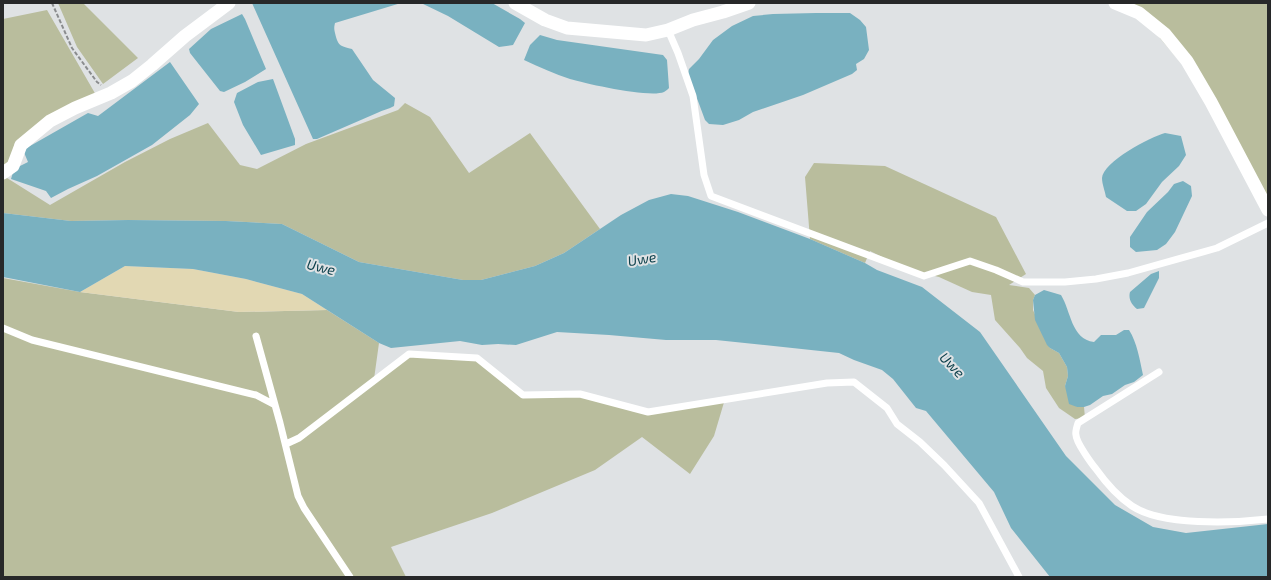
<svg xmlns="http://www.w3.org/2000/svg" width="1271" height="580" font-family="'Exo 2',sans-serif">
<rect width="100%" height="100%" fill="#dfe2e4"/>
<path fill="#b9bd9d" d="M 58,3 L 83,3 L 138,58 L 103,84 L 77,47 Z
M 1130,3 L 1268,3 L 1268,200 L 1205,91 Z
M 47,10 L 100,102 L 15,142 L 7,178 L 50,205 L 125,162 L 170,139 L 208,123 L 240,165 L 257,169 L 306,144 L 398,110 L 405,103 L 430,117 L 469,173 L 530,133 L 600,229 L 564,253 L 535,266 L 481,280 L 463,280 L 359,262 L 282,224 L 226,221 L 128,220 L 71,221 L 3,213 L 3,19 Z
M 814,163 L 885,166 L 996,217 L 1026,274 L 1009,285 L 1029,288 L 1035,295 L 1033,300 L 1033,310 L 1050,348 L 1059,353 L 1067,367 L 1068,376 L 1065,386 L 1077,407 L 1084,407 L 1085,418 L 1075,419 L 1059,408 L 1046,388 L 1043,371 L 1027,358 L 1020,348 L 995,320 L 991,295 L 972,292 L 939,277 L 906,269 L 870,251 L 865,263 L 810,239 L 805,177 Z
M 3,278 L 80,292 L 239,312 L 327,310 L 379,343 L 374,379 L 409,354 L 477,358 L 523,395 L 580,394 L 648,412 L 725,399 L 714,436 L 690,474 L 642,437 L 595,470 L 492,513 L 391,547 L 406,577 L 3,577 Z"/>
<path fill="#e2d8b3" d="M 125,266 L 193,269 L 246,279 L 302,294 L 327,310 L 239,312 L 80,292 Z"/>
<path fill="#79b1c0" d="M 252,3 L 401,3 L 335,23 C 334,27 334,29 335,33 C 338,46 340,46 352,49 L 373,80 L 395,98 L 394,106 C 389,109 383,110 377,113 C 357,122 337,130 317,139 L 313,139 Z
M 421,3 L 492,3 L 520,19 L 525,23 L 513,45 L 499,47 L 448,16 Z
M 816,13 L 850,13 L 860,20 L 866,27 L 869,50 L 864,59 L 856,64 L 857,70 L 852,74 L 803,95 L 753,112 L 739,120 L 723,125 L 709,124 L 705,120 L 688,74 L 689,69 L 699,59 L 713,40 L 732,26 L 753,16 L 773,14 Z
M 242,14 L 245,19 L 266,69 L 245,82 L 224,92 L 220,91 L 190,53 L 189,49 L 211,29 Z
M 540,35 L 557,40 L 663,55 L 667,60 L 669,88 C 668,89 666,91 664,92 C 650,98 587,84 570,79 C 555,74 539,67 524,60 L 530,45 Z
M 170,62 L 199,104 L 190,115 L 152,145 L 97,176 L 68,189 L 51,198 L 46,191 L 11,179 L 14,169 L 28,162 L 23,150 L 88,113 L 98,116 Z
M 273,79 L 295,139 L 295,145 L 261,155 L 243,125 L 234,102 L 237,93 L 258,82 Z
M 1165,133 L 1181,136 L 1186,155 L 1179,166 L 1162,182 L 1146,204 L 1136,211 L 1127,211 L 1106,197 C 1105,191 1102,184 1102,178 C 1103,162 1150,137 1165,133 Z
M 1183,181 L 1191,186 L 1192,196 L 1175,232 L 1166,244 L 1157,250 L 1136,252 L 1130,247 L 1130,237 L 1147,212 L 1168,192 L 1174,184 Z
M 671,194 L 688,196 L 738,212 L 810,239 L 865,263 L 877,270 L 922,287 L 980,332 L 1066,456 L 1115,505 L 1153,527 L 1186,533 L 1268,524 L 1268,577 L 1050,577 L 1011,528 L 994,492 L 926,411 L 916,408 L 893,379 L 882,370 L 854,360 L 839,353 L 716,340 L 666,340 L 609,335 L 557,332 L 516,345 L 498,344 L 482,345 L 460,341 L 391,348 L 379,343 L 302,294 L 246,279 L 193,269 L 125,266 L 80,292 L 3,277 L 3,213 L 71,221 L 128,220 L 226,221 L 282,224 L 359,262 L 463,280 L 481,280 L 535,266 L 564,253 L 621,215 L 649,200 Z
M 1159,271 L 1159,278 L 1144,308 L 1137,309 C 1132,305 1128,299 1130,292 L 1151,274 Z
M 1044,290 L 1061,295 C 1071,311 1071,339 1094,342 L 1101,335 L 1116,335 L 1124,330 L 1129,330 C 1137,342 1140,361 1143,375 L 1134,382 L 1125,385 L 1112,394 L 1103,396 L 1090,405 L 1084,407 L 1077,407 L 1069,404 L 1065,386 L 1068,376 L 1067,367 L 1059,353 L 1050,348 L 1047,345 L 1035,320 L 1033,300 L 1035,295 Z"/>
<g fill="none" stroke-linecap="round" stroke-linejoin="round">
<path stroke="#8a8c8e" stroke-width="2" stroke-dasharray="4 2" stroke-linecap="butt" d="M 52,3 L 72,48 L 97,82 L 101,85"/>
<path stroke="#fff" stroke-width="7" d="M 668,30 L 678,53 L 693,96 L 704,175 L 711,196 L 924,276 L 970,261 L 996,270 L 1023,282 L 1065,282 L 1096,279 L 1128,273 L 1217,248 L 1268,223
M 3,328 L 32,340 L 256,395 L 275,405
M 256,336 L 280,423 L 298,496 L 304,508 L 350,577
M 1159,372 L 1078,423 C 1077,426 1075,432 1076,435 C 1076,442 1091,463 1096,469 C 1106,483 1117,496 1132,506 C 1162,526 1233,523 1268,519
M 286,444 L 299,438 L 409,354 L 477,358 L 523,395 L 580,394 L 648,412 L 827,383 L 854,382 L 887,408 L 897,424 L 920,442 L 944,465 L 979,503 L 1019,577"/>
<path stroke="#fff" stroke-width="13" d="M 515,3 L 545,20 L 567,28 L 646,35 L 668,30 L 693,20 L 723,12 L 749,3
M 1115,3 L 1139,13 L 1165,34 L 1187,61 L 1211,102 L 1268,210
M 3,173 L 13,166 L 21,145 L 50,121 L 75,108 L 111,93 L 132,81 L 152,65 L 185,36 L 229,3"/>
</g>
<g text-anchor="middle" stroke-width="4" stroke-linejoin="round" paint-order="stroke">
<g font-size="14" font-style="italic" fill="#0d414c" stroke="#dfe2e4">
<text transform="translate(642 259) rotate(-9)" y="5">Uwe</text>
<text transform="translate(321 267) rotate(14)" y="5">Uwe</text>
<text transform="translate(952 365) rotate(46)" y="5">Uwe</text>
</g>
</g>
<rect width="1271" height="580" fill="none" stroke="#272829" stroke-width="8"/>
</svg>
